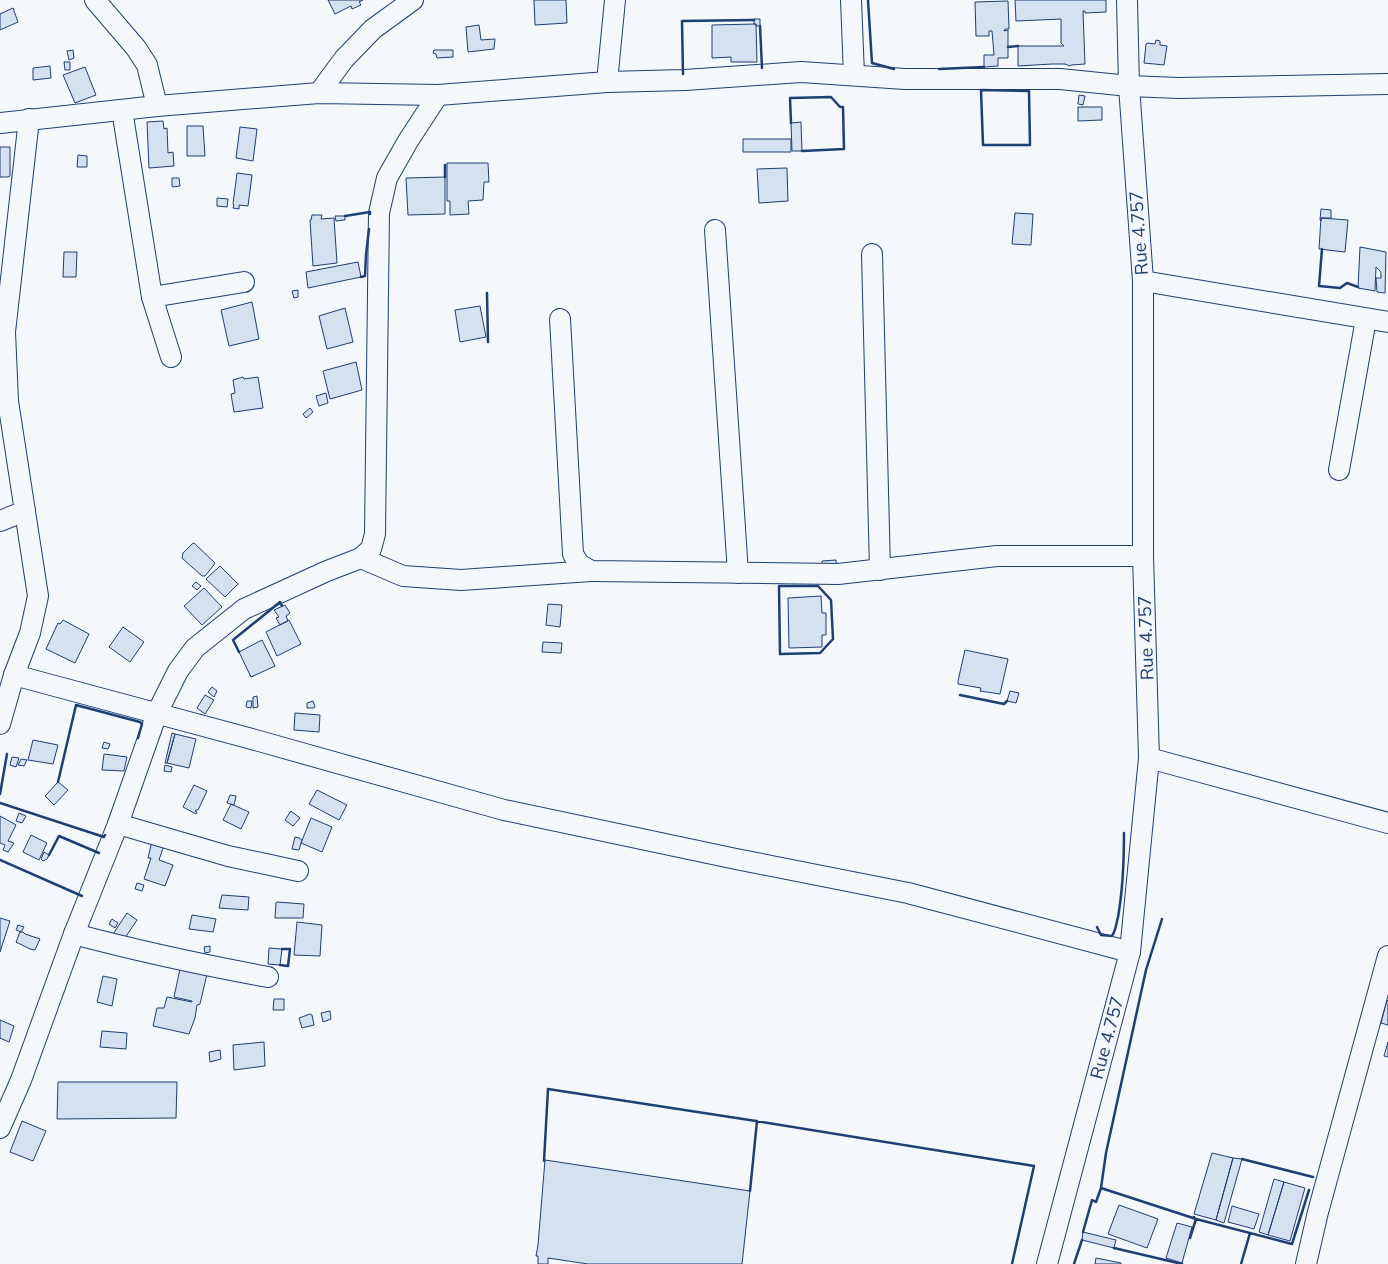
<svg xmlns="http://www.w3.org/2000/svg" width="1388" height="1264" font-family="Mulish,sans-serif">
<rect width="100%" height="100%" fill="#f4f7fb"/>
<path fill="#d5e0f0" stroke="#1d3f73" d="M 328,0 L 363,0 L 359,2 L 361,5 L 352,9 L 351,6 L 335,14 Z
M 534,0 L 566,0 L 567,23 L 535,25 Z
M 1015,0 L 1106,0 L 1106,12 L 1085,13 L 1085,11 L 1083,11 L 1085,64 L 1071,65 L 1070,66 L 1065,64 L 1052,64 L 1018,66 L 1018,46 L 1064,46 L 1061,43 L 1061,19 L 1016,21 Z
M 1008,1 L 1009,29 L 1005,29 L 1004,31 L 1008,30 L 1008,58 L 998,58 L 998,66 L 984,67 L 984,55 L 994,55 L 992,31 L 989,31 L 989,36 L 976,36 L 975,2 Z
M 13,8 L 18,22 L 0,30 L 0,14 Z
M 754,19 L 760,19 L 760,26 L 756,26 L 756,24 L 754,24 Z
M 756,24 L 757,62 L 731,62 L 731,57 L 712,58 L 712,25 Z
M 479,25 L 481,40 L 495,39 L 494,49 L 468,52 L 466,27 Z
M 1156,40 L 1160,41 L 1160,45 L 1167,46 L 1164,65 L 1144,63 L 1146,44 L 1147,43 L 1155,44 Z
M 73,50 L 74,58 L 69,60 L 67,51 Z
M 434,50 L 453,50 L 453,57 L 437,58 L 436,54 L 433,53 Z
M 64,62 L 70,62 L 70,70 L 65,70 Z
M 50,66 L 51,78 L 33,80 L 33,68 Z
M 85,67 L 96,95 L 75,103 L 63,75 Z
M 1079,95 L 1085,96 L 1083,105 L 1078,104 Z
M 1078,107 L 1102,107 L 1102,120 L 1078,121 Z
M 163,121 L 164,129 L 167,128 L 168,153 L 173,152 L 174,166 L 149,168 L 147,122 Z
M 801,122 L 802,151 L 792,151 L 791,123 Z
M 187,126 L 203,126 L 205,156 L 187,156 Z
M 240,127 L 257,129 L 253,161 L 236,158 Z
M 743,139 L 791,139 L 791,152 L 743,152 Z
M 0,147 L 10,147 L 10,176 L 8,177 L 0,177 Z
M 78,155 L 87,156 L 87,167 L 77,167 Z
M 447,163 L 488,163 L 489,182 L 484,182 L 483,200 L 468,201 L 469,214 L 450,215 L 450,201 L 447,201 Z
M 787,168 L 788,201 L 759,203 L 757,169 Z
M 237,173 L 252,175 L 248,206 L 239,205 L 239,209 L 233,208 L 234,205 L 233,204 Z
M 445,177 L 445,214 L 408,215 L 406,178 Z
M 172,178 L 179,178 L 180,186 L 173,187 L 172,186 Z
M 217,198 L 228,199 L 227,207 L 217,206 Z
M 1321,209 L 1331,210 L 1331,218 L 1321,218 L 1321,221 L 1320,220 Z
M 1015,213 L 1033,214 L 1031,245 L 1012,244 Z
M 312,215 L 322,215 L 321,219 L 334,218 L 337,263 L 313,266 L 310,220 L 311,220 Z
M 335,216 L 345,216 L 345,220 L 336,221 Z
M 1321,218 L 1348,220 L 1345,252 L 1319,249 Z
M 1360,247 L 1386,252 L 1385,293 L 1377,292 L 1376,278 L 1381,278 L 1381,273 L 1380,271 L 1376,267 L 1375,291 L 1358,288 Z
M 64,252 L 77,252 L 76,277 L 63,277 Z
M 358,262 L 361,277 L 308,288 L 306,272 Z
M 298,290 L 298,297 L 294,298 L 292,291 Z
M 252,302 L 259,339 L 229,346 L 221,310 Z
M 480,306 L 486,337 L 460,342 L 455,310 Z
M 345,308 L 353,342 L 327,349 L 319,316 Z
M 356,362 L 362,390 L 330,399 L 323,371 Z
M 243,377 L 244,379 L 258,377 L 263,408 L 234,412 L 231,394 L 235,393 L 233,380 Z
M 326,393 L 328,403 L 319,406 L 316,396 Z
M 310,408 L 313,412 L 306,418 L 303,414 Z
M 194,543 L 215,563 L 213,566 L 205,576 L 202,576 L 182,558 L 183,553 L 192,544 Z
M 836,560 L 837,570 L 822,572 L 822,561 Z
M 220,566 L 238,584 L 225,597 L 206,579 Z
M 196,582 L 201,586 L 197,590 L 192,586 Z
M 204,588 L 222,607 L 202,625 L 184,606 Z
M 821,596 L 822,613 L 826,613 L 826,635 L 822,635 L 822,647 L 789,648 L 788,598 Z
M 548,604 L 562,605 L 560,627 L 546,625 Z
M 285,605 L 290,613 L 286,616 L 288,621 L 280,625 L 276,618 L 279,617 L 274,610 Z
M 63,620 L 89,634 L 75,663 L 46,649 L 58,623 L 60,624 Z
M 289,620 L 301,644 L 277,656 L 266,632 Z
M 123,627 L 144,642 L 130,662 L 109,647 Z
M 262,640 L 275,666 L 251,677 L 239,652 Z
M 543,642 L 562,643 L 561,653 L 542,652 Z
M 965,650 L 1008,659 L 1000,694 L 980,691 L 981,688 L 958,684 L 958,681 Z
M 212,687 L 217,691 L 214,697 L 208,692 Z
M 1010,691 L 1019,693 L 1016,703 L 1007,701 Z
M 205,695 L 214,700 L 205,714 L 197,708 Z
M 257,696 L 258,707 L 253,708 L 253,697 Z
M 247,701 L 252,701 L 251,708 L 246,707 Z
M 313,701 L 315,706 L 314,708 L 307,708 L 307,703 Z
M 295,713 L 320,715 L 319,732 L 294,730 Z
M 172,733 L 175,734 L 167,763 L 165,763 Z
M 175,734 L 196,739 L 189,768 L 167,763 Z
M 33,740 L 58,745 L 53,764 L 28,760 Z
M 104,742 L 110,744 L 108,749 L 102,748 Z
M 104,754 L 127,757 L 124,771 L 102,770 Z
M 12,757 L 19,758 L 16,767 L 10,765 Z
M 21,759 L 27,760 L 24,766 L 18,765 Z
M 165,765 L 172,767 L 171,772 L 164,771 Z
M 58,782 L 68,790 L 54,805 L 45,796 Z
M 194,785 L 207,791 L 198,810 L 196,810 L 195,811 L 197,812 L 196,814 L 183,807 Z
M 317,790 L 347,805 L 339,820 L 309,804 Z
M 230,795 L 236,796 L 234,805 L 227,803 Z
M 231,804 L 249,812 L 241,829 L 223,820 Z
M 291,811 L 300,818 L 293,826 L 285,820 Z
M 19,813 L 26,816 L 22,823 L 16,821 Z
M 0,816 L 16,825 L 8,841 L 14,843 L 8,852 L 3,850 L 5,845 L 0,843 Z
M 311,818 L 332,827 L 322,852 L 301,843 Z
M 31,835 L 47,843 L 39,860 L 23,852 Z
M 295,837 L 299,838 L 302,840 L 299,850 L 292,849 Z
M 152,841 L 164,845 L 159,860 L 173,865 L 165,886 L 144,879 L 151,858 L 148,858 Z
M 44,852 L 49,855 L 47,859 L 43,861 L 41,859 Z
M 137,883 L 144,885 L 142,891 L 135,889 Z
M 222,895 L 249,897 L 248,910 L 219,908 Z
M 277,902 L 304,904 L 303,918 L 275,918 L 276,903 Z
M 127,913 L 137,920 L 121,944 L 117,937 L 113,934 Z
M 192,915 L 216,919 L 213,932 L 189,929 Z
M 0,918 L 10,921 L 0,952 Z
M 112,919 L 118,923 L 115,928 L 109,924 Z
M 297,922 L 322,925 L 320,956 L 294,955 Z
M 18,925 L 24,927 L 21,932 L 16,930 Z
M 20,932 L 23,932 L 25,934 L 40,939 L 35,950 L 30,949 L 16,942 Z
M 210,946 L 210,952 L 205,953 L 204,947 Z
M 269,948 L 282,949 L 280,965 L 268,964 Z
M 180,969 L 207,974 L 200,1004 L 197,1005 L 195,1018 L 189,1034 L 153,1026 L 157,1008 L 164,1008 L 167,997 L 192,1002 L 192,1001 L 174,997 Z
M 103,976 L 117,979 L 112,1006 L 97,1002 Z
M 274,999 L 284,999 L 284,1010 L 273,1010 Z
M 1387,1000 L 1388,1001 L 1388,1025 L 1381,1023 Z
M 330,1011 L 331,1019 L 323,1022 L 321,1013 Z
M 310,1014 L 312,1015 L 314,1025 L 302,1028 L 299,1018 Z
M 0,1020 L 14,1026 L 9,1042 L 0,1038 Z
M 102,1031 L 127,1033 L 126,1049 L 100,1047 Z
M 264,1042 L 265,1066 L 234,1070 L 233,1045 Z
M 1388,1042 L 1388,1057 L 1384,1056 Z
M 220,1050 L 221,1059 L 210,1062 L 209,1052 Z
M 58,1082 L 177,1082 L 176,1118 L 57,1119 Z
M 22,1121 L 46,1131 L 33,1161 L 10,1152 Z
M 1212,1153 L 1233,1158 L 1216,1220 L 1194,1214 Z
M 1233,1158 L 1242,1159 L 1224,1223 L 1216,1220 Z
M 545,1160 L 750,1191 L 742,1264 L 588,1264 L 548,1258 L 548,1264 L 538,1264 L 538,1256 L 536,1256 L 538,1245 Z
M 1274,1179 L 1284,1182 L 1268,1235 L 1259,1232 Z
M 1284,1182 L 1305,1188 L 1290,1241 L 1268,1235 Z
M 1119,1205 L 1158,1219 L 1147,1248 L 1108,1234 Z
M 1232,1206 L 1259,1214 L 1254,1229 L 1228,1222 Z
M 1177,1223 L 1192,1227 L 1182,1263 L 1166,1258 Z
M 1083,1232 L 1116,1240 L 1114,1248 L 1082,1240 Z
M 1096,1258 L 1121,1263 L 1121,1264 L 1095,1264 Z"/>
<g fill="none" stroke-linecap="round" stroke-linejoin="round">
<defs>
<g id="minor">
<path d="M 95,0 L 136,48 L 147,65 L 157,106"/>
<path d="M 851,0 L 854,75"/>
<path d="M 607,82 L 615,0"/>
<path d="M 319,93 L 344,59 L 373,29 L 413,0"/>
<path d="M 122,110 L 152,297 L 171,357"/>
<path d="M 0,123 L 157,106 L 319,93 L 438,95 L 607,82 L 685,80 L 801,72 L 905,79 L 1060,79 L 1129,86 L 1179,88 L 1388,84"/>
<path d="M 715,230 L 738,573"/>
<path d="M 872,254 L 880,570"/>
<path d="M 1143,281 L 1388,322"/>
<path d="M 152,297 L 244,282"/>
<path d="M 560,319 L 573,554 L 579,564 L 591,571 L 838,574 L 997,556 L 1143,556"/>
<path d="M 1339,470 L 1366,319"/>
<path d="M 0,521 L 25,511"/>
<path d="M 361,558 L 403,576 L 461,580 L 591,571"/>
<path d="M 14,675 L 30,633 L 38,596 L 8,401 L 5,332 L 29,119"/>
<path d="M 0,724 L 14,675 L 259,741 L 504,810 L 736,859 L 908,893 L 1130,952"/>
<path d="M 1149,758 L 1388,823"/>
<path d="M 118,824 L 228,856 L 298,871"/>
<path d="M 74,934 C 138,951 203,965 268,977"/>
<path d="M 0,1128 L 21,1080 L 74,934 L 118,824 L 157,713 L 178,671 L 195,648 L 244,609 L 327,571 L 361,558 L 371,549 L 375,534 L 379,213 L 387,178 L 408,141 L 438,95"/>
<path id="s1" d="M 1047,1264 L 1130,952 L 1149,758 L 1143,556 L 1143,281 L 1129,86 L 1127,0"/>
<path d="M 1306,1264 L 1318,1212 L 1388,956"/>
</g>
</defs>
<use href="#minor" stroke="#1d3f73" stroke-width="22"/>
<use href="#minor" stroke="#f4f7fb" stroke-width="20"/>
<path stroke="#1d3f73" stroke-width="2.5" d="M 868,0 L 872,63 L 894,69
M 760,26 L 762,68
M 1008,47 L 1018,46
M 939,69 L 984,67
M 683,74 L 682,21 L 754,20
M 981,90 L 1029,91 L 1030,145 L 983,145 Z
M 791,123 L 790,98 L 831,97 L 840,107 L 843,107 L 844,149 L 802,151
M 445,165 L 445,177
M 345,216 L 370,212 L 370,214
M 1322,249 L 1319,286 L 1340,288 L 1347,283 L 1358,287
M 361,277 L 365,276 L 366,255 L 369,229
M 487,293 L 488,342
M 779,586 L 818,586 L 831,600 L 833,639 L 820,653 L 780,654 Z
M 239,652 L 233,640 L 280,602 L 282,606
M 960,695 L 1004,704 L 1007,701
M 58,782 L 76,705 L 140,722 L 142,724 L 138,738
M 0,794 L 7,754
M 0,803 L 104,837 L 105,835
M 49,855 L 59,836 L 99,853
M 0,860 L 82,896
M 1162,919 L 1146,970 L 1106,1153 L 1101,1188 L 1193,1218
M 1097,927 L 1101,935 L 1112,936 C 1116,930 1116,924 1118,917 C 1123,889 1124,861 1124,833
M 280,965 L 288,966 L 290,949 L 282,949
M 1242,1159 L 1313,1177
M 544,1161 L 548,1089 L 756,1121 L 1034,1166 L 1012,1264
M 750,1191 L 757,1121
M 1194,1217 L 1193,1218 L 1196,1219 L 1292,1244 L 1309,1190
M 1083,1232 L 1092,1200 L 1096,1202 L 1101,1188
M 1190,1238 L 1196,1219
M 1114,1248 L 1182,1264
M 1074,1264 L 1082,1240
M 1241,1264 L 1250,1233"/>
</g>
<g text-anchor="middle" stroke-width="4" stroke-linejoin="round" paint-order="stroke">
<g font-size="18" fill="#1d3f73" stroke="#f4f7fb">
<text transform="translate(1139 233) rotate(-94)" y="6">Rue 4.757</text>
<text transform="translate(1146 638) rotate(-92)" y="6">Rue 4.757</text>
<text dy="6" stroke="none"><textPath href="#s1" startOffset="234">Rue 4.757</textPath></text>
</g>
</g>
</svg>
